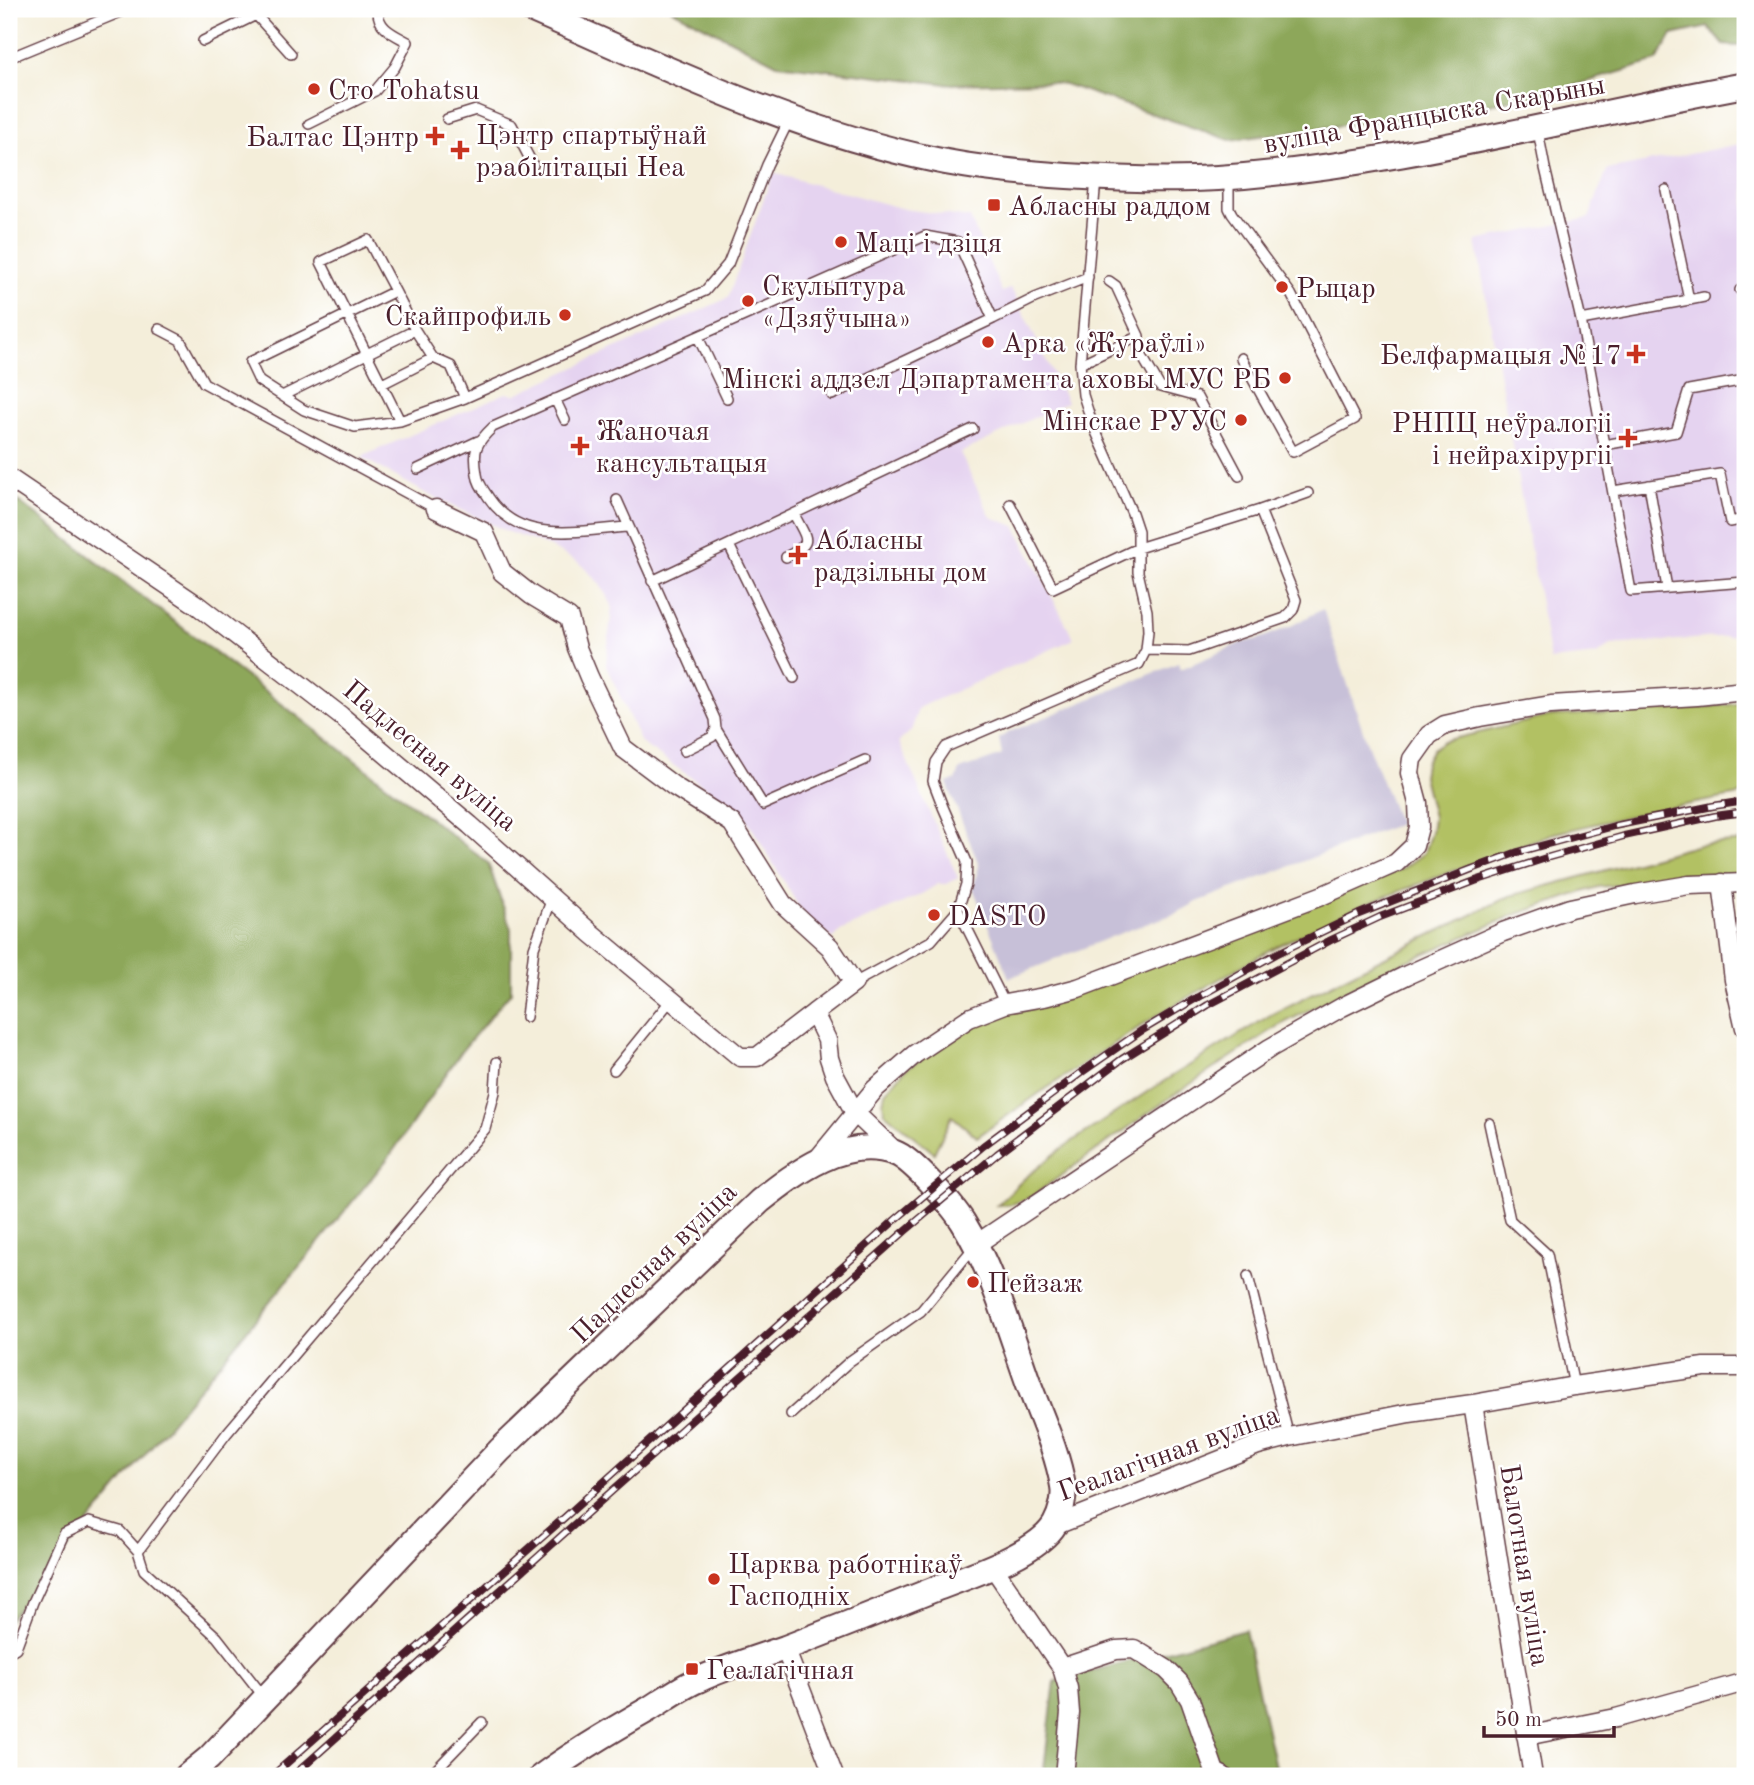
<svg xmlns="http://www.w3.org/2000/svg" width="1754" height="1785" font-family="'Old Standard TT',serif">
<rect width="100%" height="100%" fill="#fff"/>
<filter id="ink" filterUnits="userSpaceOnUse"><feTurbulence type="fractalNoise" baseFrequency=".0143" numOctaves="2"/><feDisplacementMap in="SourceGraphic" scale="14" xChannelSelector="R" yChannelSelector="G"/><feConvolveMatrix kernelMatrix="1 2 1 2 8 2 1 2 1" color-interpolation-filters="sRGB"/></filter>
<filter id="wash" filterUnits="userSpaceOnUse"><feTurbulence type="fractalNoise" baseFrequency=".00686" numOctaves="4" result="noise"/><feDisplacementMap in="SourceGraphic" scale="28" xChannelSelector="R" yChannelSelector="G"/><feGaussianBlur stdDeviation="1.57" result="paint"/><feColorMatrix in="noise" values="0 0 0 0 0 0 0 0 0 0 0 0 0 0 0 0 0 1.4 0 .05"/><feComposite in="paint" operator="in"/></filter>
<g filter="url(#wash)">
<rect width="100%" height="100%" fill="#f4eeda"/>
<path fill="#e5d3f0" d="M 1745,143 L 1745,635 L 1611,645 L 1597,655 L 1550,660 L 1476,241 L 1589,218 L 1607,170 Z
M 773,173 L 904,209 L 970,218 L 1002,292 L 1011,288 L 1067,402 L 960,453 L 991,517 L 1015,526 L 1074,639 L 918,708 L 912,730 L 899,742 L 958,878 L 947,884 L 938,884 L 920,895 L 840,931 L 834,939 L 805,917 L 746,818 L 721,798 L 641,743 L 606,665 L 612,605 L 599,583 L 581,564 L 548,546 L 508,532 L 427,494 L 361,457 L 506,393 L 514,395 L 728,298 Z"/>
<path fill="#c7c0d8" d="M 1323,609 L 1368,746 L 1399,824 L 1197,902 L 1177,913 L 1126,931 L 1009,978 L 973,888 L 979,865 L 947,783 L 956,780 L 960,770 L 1002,755 L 999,738 L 1012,731 L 1178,663 L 1181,669 L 1243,642 L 1259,639 L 1289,627 Z"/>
<path fill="#b2c164" stroke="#7e7048" stroke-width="2" d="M 1745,703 L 1745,794 L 1647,812 L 1551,834 L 1358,907 L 1271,949 L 1156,1016 L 1041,1092 L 977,1137 L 952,1116 L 934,1153 L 884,1112 L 883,1103 L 885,1092 L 906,1069 L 968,1027 L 1402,869 L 1424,853 L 1431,832 L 1433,817 L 1423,776 L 1425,763 L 1433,749 L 1444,741 L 1550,716 L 1695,708 Z
M 1745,841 L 1745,874 L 1721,875 L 1598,887 L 1514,915 L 1382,972 L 1278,1026 L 1171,1097 L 1031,1197 L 1012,1204 L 997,1205 L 1025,1178 L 1061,1149 L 1153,1088 L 1272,1014 L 1373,963 L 1510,896 L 1699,845 Z"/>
<path fill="#8da75a" stroke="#6c6342" stroke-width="2" d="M 671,9 L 1745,9 L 1745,44 L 1736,46 L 1723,45 L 1708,27 L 1672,35 L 1657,61 L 1546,94 L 1443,112 L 1230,140 L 1064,84 L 1046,82 L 947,84 L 777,64 Z
M 9,494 L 488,863 L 511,929 L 511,992 L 464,1048 L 389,1157 L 9,1620 Z
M 1245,1630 L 1277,1776 L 1043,1776 L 1055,1681 Z"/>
</g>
<g filter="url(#ink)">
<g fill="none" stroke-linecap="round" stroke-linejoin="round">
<defs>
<path id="lane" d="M 256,15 L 291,54
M 203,41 L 256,15 L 253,9
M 9,58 L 128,9
M 447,119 L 476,110 L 512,125 L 533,165
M 309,124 L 375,91 L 395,67 L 408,42 C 393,34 377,28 378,9
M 1538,131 L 1545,168 L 1581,320 L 1631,591 L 1745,582
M 1229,179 L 1229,208 L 1232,214 L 1291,294 L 1355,419 L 1293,452 L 1241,358
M 1109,281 L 1116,286 L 1139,336 L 1139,351 L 1160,387 L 1197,397 L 1239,476
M 1740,290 L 1745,289
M 395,291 L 368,240 L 321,262 L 400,421
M 1689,300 L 1704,297
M 993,319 L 1035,298 L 1088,277
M 1581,320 L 1689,300 L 1666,190
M 159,329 L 180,340 L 204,383 L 436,509
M 698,337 L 727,398
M 1080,364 L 1139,336
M 382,384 L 433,358
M 282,396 L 415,330
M 465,398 L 451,366 L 433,358 L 415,330 L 395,291 L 250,362 L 259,381 L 304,410 L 355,427 L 400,421 L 465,398 L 705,291 L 728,264 L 767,165 L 789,120
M 555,399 L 565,420
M 1604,445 L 1676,432 L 1689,390 L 1745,380
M 418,469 L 478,441
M 1649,485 L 1667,588
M 1613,491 L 1720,474 L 1730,522 L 1745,519
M 617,500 L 715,719 L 716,729 L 712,737 L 684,751
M 1010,504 L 1053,588 L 1138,548 L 1260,510 L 1296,600 L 1293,610 L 1285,618 L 1189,651 L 1146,650
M 1260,510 L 1308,493
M 628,527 C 579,530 521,546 489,498 C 484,490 478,484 477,474 C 473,450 475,444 493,427 L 925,236 L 958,242 L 993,319 L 832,395
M 729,545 L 794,678
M 786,557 C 815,541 807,541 794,514
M 652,581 L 973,429
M 716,729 L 763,805 L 865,760
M 958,910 L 1005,1004
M 854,983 L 931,941 L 958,910 L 966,884 L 967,862 L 943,807 L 933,781 L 936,762 L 946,747 L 1139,664 L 1146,650 L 1148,631 L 1147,611 L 1138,572 L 1138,531 L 1132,513 L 1092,423 L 1083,395 L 1080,364 L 1096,179
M 526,1017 L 534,948 L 552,898
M 614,1070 L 671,1000
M 1489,1123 L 1510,1220 L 1547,1254 L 1574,1386
M 1248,1276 L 1289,1437
M 791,1414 L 850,1361 L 921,1311 L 974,1247
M 9,1652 L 16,1648 L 33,1602 L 64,1534 L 89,1522 L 120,1531 L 138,1551
M 264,1697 L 217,1637 L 144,1570 L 138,1551 L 227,1433 L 485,1129 L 495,1092 L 497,1062
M 430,1776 L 482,1722"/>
<path id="street" d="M 9,478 L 197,605 L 341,716 L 470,825 L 591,933 L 740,1057 L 757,1057 L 814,1013 L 827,1040 L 829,1058 L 835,1076 L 855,1113 L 897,1153
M 436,509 L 484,532 L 502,572 L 531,595 L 569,618 L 577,648 L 589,677 L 623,748 L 675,787 L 732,823 L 783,904 L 830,947 L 854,983 L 814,1013
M 1722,883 L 1734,980 L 1745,1028
M 816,1161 L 875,1089 L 915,1054 L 969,1018 L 1005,1004 L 1044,997 L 1078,988 L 1321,896 L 1396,863 L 1414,846 L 1419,827 L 1418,803 L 1410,773 L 1412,759 L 1429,735 L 1445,725 L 1480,717 L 1551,705 L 1697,696 L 1745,691
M 975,1245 L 1270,1048 L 1342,1007 L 1407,975 L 1503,932 L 1570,908 L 1635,894 L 1689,885 L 1745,883
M 1473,1404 L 1533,1776
M 1054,1526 L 1258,1445 L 1289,1437 L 1409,1413 L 1473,1404 L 1574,1386 L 1704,1367 L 1745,1367
M 993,1567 L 1062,1668 L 1068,1688 L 1070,1713 L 1064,1776
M 785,1648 L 834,1776
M 1062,1668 L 1116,1650 L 1134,1649 L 1166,1669 L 1179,1682 L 1190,1700 L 1215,1772 L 1223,1776
M 1526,1736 L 1616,1718 L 1745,1682"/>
<path id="secondary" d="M 530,9 C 662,66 794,131 936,160 C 979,169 1023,173 1067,176 C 1117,179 1168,181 1218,178 C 1397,166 1570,117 1745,85
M 187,1776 L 209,1758 L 500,1450 L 760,1201 C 797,1172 845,1135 895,1153 C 912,1159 953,1206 963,1222 C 993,1271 1009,1329 1028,1382 C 1040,1415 1057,1450 1063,1486 C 1065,1498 1061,1513 1055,1524 C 1038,1554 966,1577 935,1589 C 885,1609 835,1629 785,1648 C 756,1658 726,1667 698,1680 C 681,1687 665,1699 649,1709 C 612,1730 576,1751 542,1776"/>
</defs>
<use href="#lane" stroke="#643e45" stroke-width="12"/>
<use href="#street" stroke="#643e45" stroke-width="21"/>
<use href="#secondary" stroke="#643e45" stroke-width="28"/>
<use href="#lane" stroke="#fff" stroke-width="9"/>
<use href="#street" stroke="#fff" stroke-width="18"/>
<use href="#secondary" stroke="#fff" stroke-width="24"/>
<defs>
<path id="rail" d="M 272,1776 L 565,1517 L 895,1220 L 983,1146 L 1082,1072 L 1141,1031 L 1198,997 L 1276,954 L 1359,914 L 1472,869 L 1518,852 L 1614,826 L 1713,806 L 1745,801
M 293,1776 L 568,1530 L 905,1231 L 997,1154 L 1122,1059 L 1208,1005 L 1331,940 L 1380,917 L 1475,881 L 1546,858 L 1624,836 L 1715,816 L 1745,812"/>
</defs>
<use href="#rail" stroke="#4a1f2b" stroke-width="8"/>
<use href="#rail" stroke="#fff" stroke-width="5" stroke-dasharray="16" stroke-linecap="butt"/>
</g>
</g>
<g fill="#c8321e" stroke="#fff" stroke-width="2.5">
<circle cx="314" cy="89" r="7"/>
<path d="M431.5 125.5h7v7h7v7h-7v7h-7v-7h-7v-7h7z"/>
<path d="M456.5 139.5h7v7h7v7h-7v7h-7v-7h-7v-7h7z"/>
<rect x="987" y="198" width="14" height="14" rx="3.5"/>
<circle cx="841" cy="242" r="7"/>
<circle cx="1282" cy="287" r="7"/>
<circle cx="748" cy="301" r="7"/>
<circle cx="565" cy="315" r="7"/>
<circle cx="988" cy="342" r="7"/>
<path d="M1632.5 343.5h7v7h7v7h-7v7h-7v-7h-7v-7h7z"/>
<circle cx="1285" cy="378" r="7"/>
<circle cx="1241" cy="420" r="7"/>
<path d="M1624.5 427.5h7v7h7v7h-7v7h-7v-7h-7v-7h7z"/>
<path d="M576.5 435.5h7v7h7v7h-7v7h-7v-7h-7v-7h7z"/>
<path d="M794.5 544.5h7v7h7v7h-7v7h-7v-7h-7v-7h7z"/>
<circle cx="934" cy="915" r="7"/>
<circle cx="973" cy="1282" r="7"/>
<circle cx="714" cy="1579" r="7"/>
<rect x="685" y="1662" width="14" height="14" rx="3.5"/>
</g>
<g text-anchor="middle" stroke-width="5" stroke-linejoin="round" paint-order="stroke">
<g font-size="28" fill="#4a1f2b" stroke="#fff" text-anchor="start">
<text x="328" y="99">Сто Tohatsu</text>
<text x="476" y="144">Цэнтр спартыўнай<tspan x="476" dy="32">рэабілітацыі Неа</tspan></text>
<text x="419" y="146" text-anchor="end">Балтас Цэнтр</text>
<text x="1008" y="215">Абласны раддом</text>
<text x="855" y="252">Маці і дзіця</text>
<text x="762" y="295">Скульптура<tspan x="762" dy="32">«Дзяўчына»</tspan></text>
<text x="1296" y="297">Рыцар</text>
<text x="551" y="325" text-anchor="end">Скайпрофиль</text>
<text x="1002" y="352">Арка «Жураўлі»</text>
<text x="1622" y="364" text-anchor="end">Белфармацыя №17</text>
<text x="1271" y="388" text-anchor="end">Мінскі аддзел Дэпартамента аховы МУС РБ</text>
<text x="1227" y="430" text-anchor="end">Мінскае РУУС</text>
<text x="1612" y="432" text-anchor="end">РНПЦ неўралогіі<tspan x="1612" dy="32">і нейрахірургіі</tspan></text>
<text x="596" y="440">Жаночая<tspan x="596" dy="32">кансультацыя</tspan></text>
<text x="814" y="549">Абласны<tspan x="814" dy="32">радзільны дом</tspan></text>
<text x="948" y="925">DASTO</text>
<text x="987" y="1292">Пейзаж</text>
<text x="728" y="1573">Царква работнікаў<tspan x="728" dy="32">Гасподніх</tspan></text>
<text x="706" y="1679">Геалагічная</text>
</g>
<g font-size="28" fill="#4a1f2b" stroke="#fff">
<text transform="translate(1434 113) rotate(-10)" y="10">вуліца Францыска Скарыны</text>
<text transform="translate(431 755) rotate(40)" y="10">Падлесная вуліца</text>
<text transform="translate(653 1262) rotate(-44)" y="10">Падлесная вуліца</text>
<text transform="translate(1168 1452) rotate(-20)" y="10">Геалагічная вуліца</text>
<text transform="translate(1526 1565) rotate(81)" y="10">Балотная вуліца</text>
</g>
</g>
<rect width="1754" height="1785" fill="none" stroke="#fff" stroke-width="35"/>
<path d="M1484 1726v10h130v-10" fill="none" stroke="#4a1f2b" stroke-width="3.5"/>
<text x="1495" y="1726" font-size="21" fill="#4a1f2b" stroke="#ffffff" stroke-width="5" paint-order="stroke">50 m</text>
</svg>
